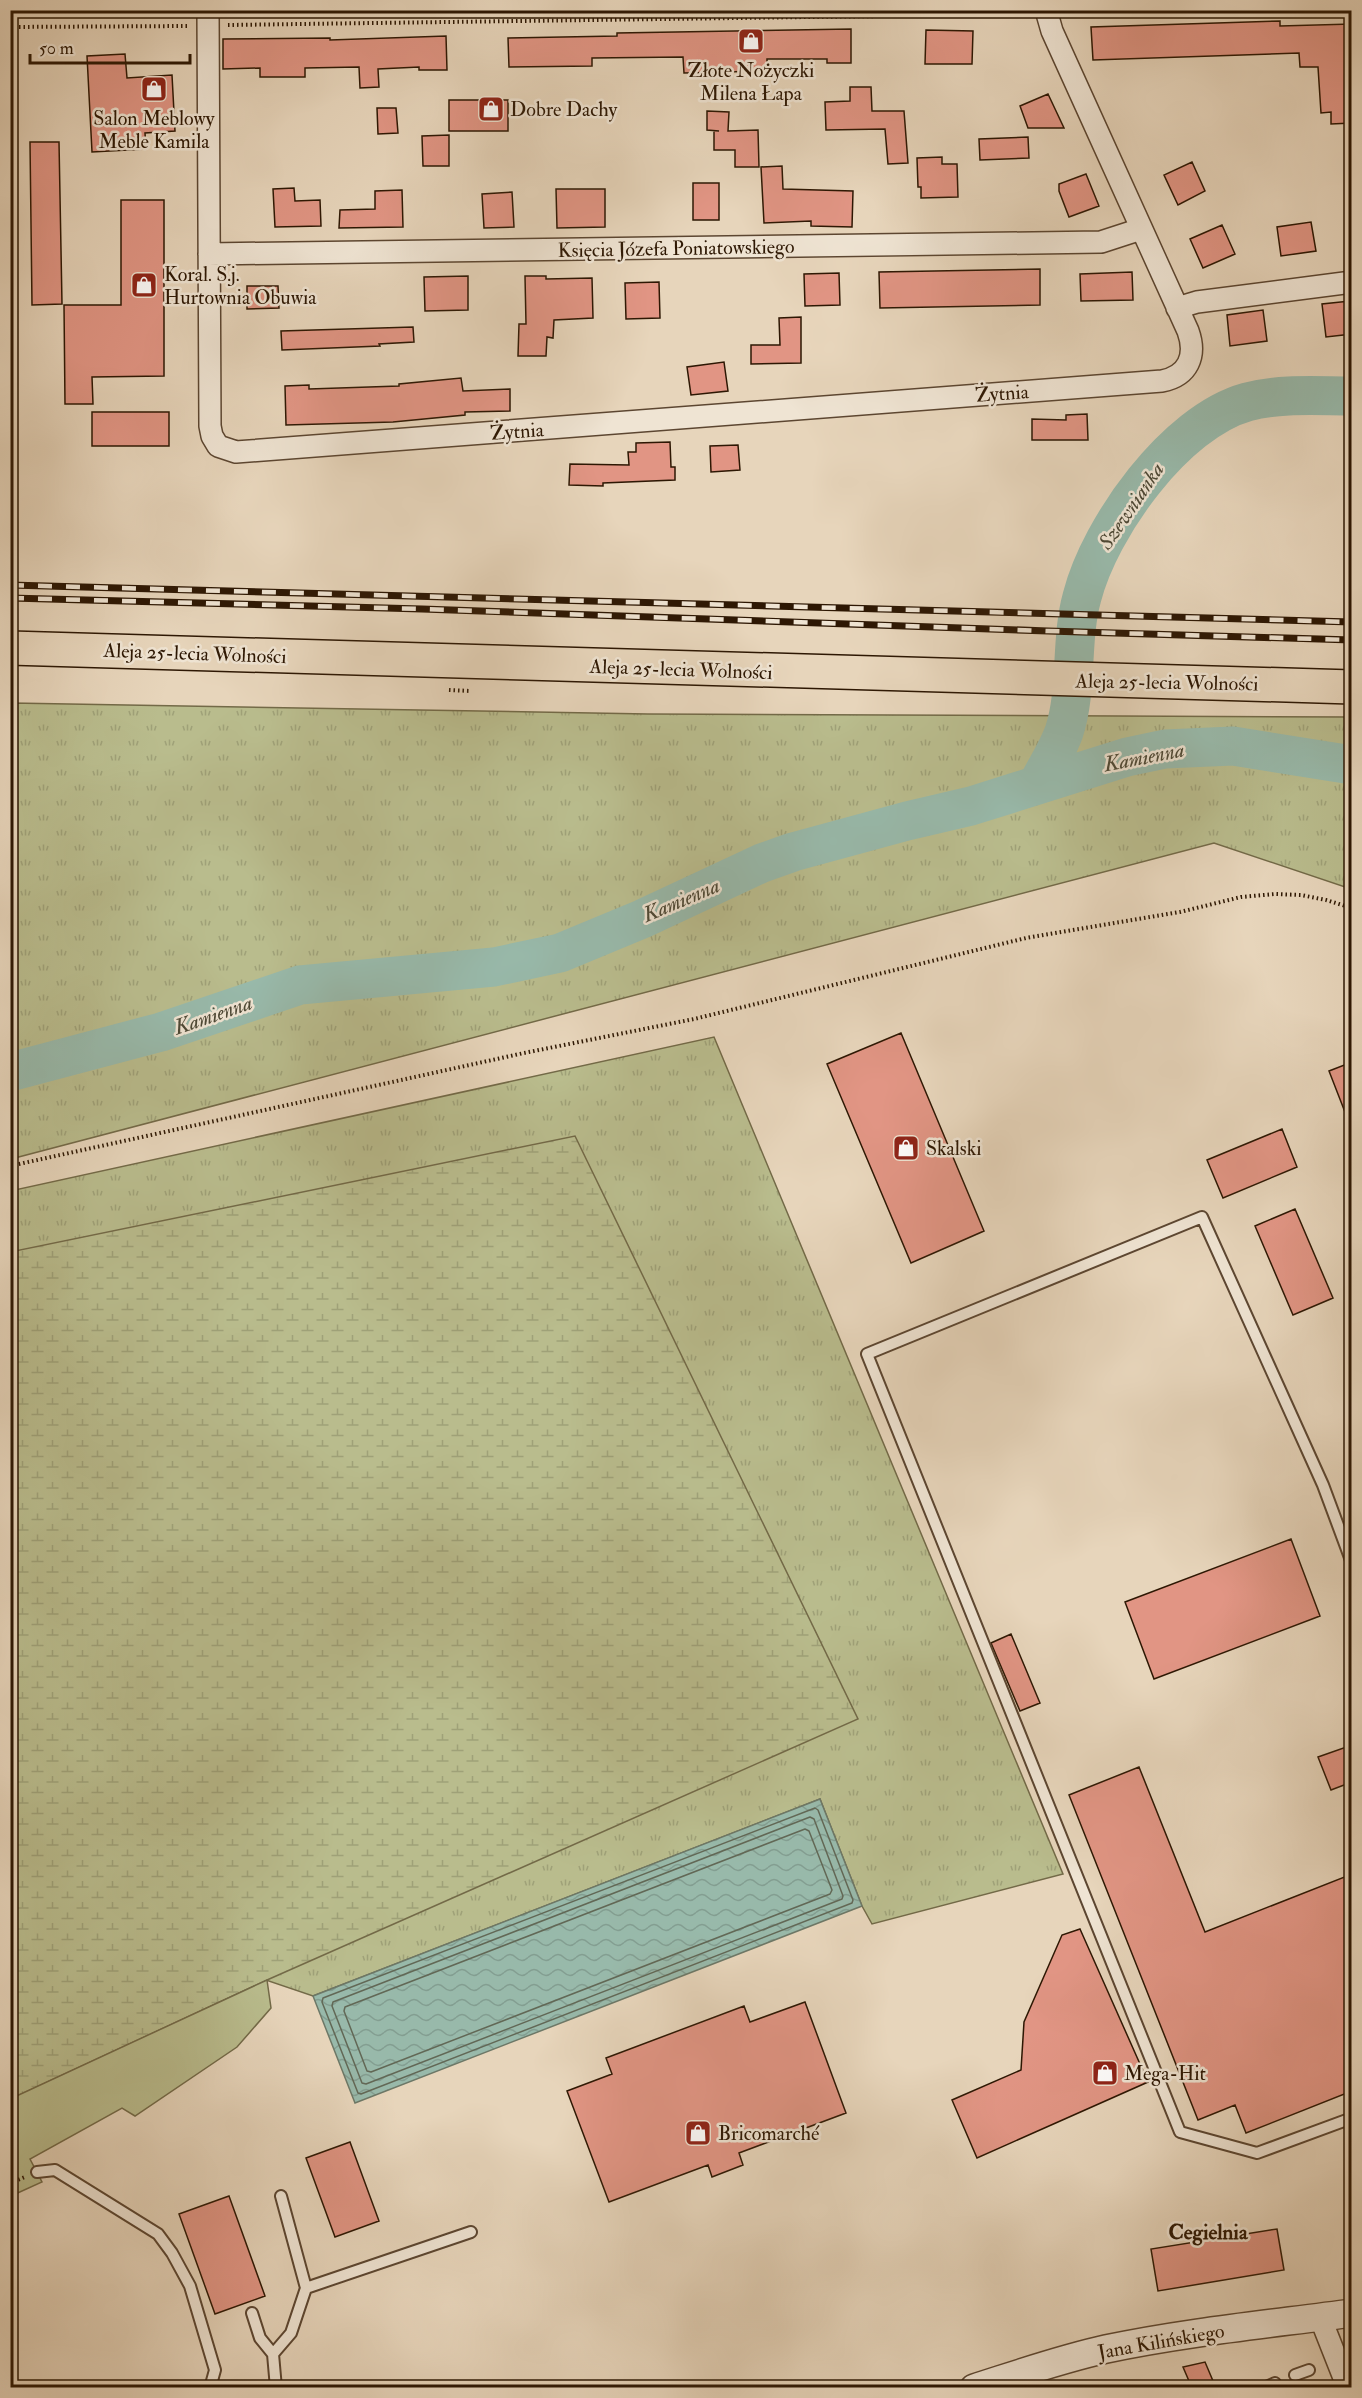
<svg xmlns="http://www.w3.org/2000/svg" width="1362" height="2398" font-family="'IM FELL Double Pica',serif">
<defs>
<pattern id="grass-tufts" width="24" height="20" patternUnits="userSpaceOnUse" patternTransform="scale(1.5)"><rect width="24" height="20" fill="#b9bc8d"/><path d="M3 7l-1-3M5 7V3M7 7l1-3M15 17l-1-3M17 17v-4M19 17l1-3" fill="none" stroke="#9fa178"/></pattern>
<pattern id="wetland-marsh" width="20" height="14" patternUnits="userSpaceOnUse" patternTransform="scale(1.5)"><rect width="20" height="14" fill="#b9bc8d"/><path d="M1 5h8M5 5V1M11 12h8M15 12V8" fill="none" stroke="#9fa178"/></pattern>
<pattern id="water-waves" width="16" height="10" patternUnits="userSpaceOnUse" patternTransform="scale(1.5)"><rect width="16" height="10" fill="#98b9aa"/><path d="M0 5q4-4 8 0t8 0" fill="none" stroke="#839e91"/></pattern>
</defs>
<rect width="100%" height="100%" fill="#e7d5bb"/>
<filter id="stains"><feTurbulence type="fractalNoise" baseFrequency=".00333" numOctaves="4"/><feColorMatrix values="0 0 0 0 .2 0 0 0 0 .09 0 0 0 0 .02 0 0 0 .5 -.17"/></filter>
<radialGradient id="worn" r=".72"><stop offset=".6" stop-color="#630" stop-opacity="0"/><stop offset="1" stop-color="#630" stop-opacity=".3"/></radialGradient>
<path fill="url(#grass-tufts)" stroke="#736a48" stroke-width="1.5" d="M 11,703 L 648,714 L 1351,717 L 1351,889 L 1214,843 L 11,1159 Z
M 714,1037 L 1063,1874 L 872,1924 L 862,1906 L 820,1799 L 313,1996 L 266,1980 L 11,2099 L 10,1191 Z"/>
<path fill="url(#wetland-marsh)" stroke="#736a48" stroke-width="1.5" d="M 575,1136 L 858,1719 L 267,1980 L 11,2099 L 10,1252 Z"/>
<path fill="#b9bc8d" stroke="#736a48" stroke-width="1.5" d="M 267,1980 L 271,2008 L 237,2047 L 135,2116 L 122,2108 L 30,2159 L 42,2182 L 11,2196 L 10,2099 Z"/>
<path fill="url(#water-waves)" stroke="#6d7867" stroke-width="1.5" d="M 820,1799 L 862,1906 L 355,2103 L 313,1996 Z"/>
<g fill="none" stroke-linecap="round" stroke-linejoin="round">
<path stroke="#626856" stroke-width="1.5" d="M 815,1808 L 818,1810 L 853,1900 L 852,1903 L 361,2094 L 358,2093 L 322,2002 L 323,1998 Z
M 810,1817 L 814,1819 L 843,1896 L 842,1899 L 366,2084 L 362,2083 L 332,2006 L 333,2002 Z
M 805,1829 L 809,1831 L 832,1890 L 830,1894 L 371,2072 L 367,2071 L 344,2011 L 345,2007 Z"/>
<path stroke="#98b9aa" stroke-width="39" d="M 1037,785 C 1046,768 1057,751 1064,732 C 1078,689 1070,640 1082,597 C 1100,527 1175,422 1247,402 C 1282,393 1316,396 1352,396
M 10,1072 L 161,1032 L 300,985 L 494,967 L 560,953 L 642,919 L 762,863 L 793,852 L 907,821 L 971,806 L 1127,757 L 1165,749 L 1233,746 L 1352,765"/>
</g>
<path fill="#e19584" stroke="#2d1703" stroke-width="1.5" d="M 1280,21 L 1280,26 L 1352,24 L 1352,123 L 1331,124 L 1331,112 L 1321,113 L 1318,67 L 1300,67 L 1299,53 L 1093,60 L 1091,27 Z
M 851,29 L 851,63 L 827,63 L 827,59 L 767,59 L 767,71 L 684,73 L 683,57 L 592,58 L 592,66 L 509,67 L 508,38 L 617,36 L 617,33 Z
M 926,30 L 973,31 L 972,64 L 925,64 Z
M 446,36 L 447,70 L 419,70 L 419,67 L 378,69 L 379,87 L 360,88 L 359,67 L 305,68 L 305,77 L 260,77 L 260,68 L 223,69 L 223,39 L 330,38 L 330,40 Z
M 125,54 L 127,78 L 172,75 L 175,131 L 145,133 L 146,149 L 92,152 L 87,56 Z
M 850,87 L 871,87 L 872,111 L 904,111 L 908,163 L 888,164 L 885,129 L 826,130 L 825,102 L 850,101 Z
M 1048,94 L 1064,128 L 1028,128 L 1020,106 Z
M 449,100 L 508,100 L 508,131 L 449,131 Z
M 377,108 L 396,108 L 398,133 L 378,134 Z
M 707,111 L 729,112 L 728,131 L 758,130 L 759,167 L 735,167 L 735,150 L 714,150 L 714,131 L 719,131 L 707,130 Z
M 449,135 L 449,166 L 423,166 L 422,136 Z
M 1028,137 L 1029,158 L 980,160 L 979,139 Z
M 30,142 L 59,142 L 62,304 L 32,305 Z
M 942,157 L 942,164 L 957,164 L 958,197 L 921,198 L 921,187 L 918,187 L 917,158 Z
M 1192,162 L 1205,191 L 1178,205 L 1164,175 Z
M 782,166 L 783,189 L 853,191 L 852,227 L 811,226 L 811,221 L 764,223 L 761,167 Z
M 1086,174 L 1099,206 L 1069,217 L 1059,191 L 1059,184 Z
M 693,183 L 719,183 L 719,220 L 693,220 Z
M 294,188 L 295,201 L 320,200 L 321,226 L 275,227 L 273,189 Z
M 556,189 L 605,189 L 605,227 L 557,228 Z
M 402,190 L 403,227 L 339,228 L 340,210 L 375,209 L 375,191 Z
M 512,192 L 514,227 L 484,228 L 482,194 Z
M 121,200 L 164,200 L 164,376 L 92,377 L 93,404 L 65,404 L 64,305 L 121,305 Z
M 1311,222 L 1316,251 L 1281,256 L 1277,227 Z
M 1222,225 L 1235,254 L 1203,268 L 1190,239 Z
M 1040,269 L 1040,305 L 880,308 L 879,272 Z
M 1132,272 L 1133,300 L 1081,301 L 1080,274 Z
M 839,273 L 840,305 L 805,306 L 804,274 Z
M 468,276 L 468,310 L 425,311 L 424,277 Z
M 525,276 L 546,276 L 546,279 L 592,278 L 593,318 L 554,320 L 553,338 L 547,337 L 546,356 L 518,356 L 519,324 L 526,324 Z
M 659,282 L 660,318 L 626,319 L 625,283 Z
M 247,286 L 278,286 L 279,308 L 247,309 Z
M 1350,301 L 1352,334 L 1326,337 L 1322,304 Z
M 1263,310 L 1267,341 L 1230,346 L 1227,315 Z
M 801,317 L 801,363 L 751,364 L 751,345 L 780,345 L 779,318 Z
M 413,327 L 414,342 L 379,344 L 380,346 L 282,350 L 281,331 Z
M 724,362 L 728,391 L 691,395 L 687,367 Z
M 461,378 L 463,391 L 510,389 L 510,411 L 465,412 L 465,415 L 393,422 L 286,425 L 285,386 L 309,385 L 309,389 L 399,386 L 399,384 Z
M 92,412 L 169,412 L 169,446 L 92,446 Z
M 1087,414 L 1088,440 L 1032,440 L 1032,419 L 1066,420 L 1066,415 Z
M 670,442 L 671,467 L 675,467 L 675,480 L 603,483 L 603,486 L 569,485 L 570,464 L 629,465 L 628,452 L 636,452 L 636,443 Z
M 738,445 L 740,470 L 711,472 L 710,446 Z
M 901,1033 L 984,1231 L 911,1263 L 827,1064 Z
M 1352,1062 L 1352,1125 L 1350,1125 L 1329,1071 Z
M 1282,1129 L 1297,1167 L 1223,1198 L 1207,1160 Z
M 1295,1209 L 1333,1298 L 1293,1315 L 1255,1226 Z
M 1291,1539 L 1320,1616 L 1154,1679 L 1125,1602 Z
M 1011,1634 L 1040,1703 L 1020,1711 L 991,1643 Z
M 1352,1745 L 1352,1782 L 1331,1790 L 1318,1757 Z
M 1139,1767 L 1205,1932 L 1352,1874 L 1352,2091 L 1246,2133 L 1235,2105 L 1198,2120 L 1069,1795 Z
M 1080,1929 L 1148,2082 L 977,2158 L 952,2100 L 1021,2070 L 1024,2022 L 1062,1935 Z
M 805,2002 L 846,2113 L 739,2153 L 743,2165 L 712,2177 L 708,2165 L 609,2202 L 567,2091 L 612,2074 L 606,2058 L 744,2006 L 750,2022 Z
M 350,2142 L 379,2221 L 335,2237 L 306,2158 Z
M 229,2196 L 265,2296 L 215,2314 L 179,2214 Z
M 1277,2229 L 1284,2270 L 1158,2291 L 1151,2249 Z
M 1205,2362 L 1216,2388 L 1192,2388 L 1183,2367 Z"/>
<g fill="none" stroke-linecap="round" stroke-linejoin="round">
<defs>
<path id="service" d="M 1352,1563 L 1323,1485 L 1202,1217 L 867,1354 L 1180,2132 L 1257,2153 L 1352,2118
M 37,2172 L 55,2170 L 158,2234 L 172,2253 L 190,2286 L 215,2370 L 210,2388
M 306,2288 L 471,2232
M 252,2313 L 260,2338 L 273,2354
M 1295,2375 L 1309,2370
M 276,2388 L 273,2354 L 291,2333 L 306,2288 L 281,2196
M 1264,2388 L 1275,2383"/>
<path id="minor" d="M 208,10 L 210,426 L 212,436 L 218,446 L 236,452 L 1162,381 C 1188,376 1197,356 1188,331 L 1052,31 L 1046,10
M 209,254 L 1101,242 L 1141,229
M 1177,308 L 1197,302 L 1352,282
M 1320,2317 L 1348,2388"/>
<path id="tertiary" d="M 974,2388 C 1018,2374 1061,2359 1106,2349 C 1187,2332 1270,2324 1352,2313"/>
<path id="primary" d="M 10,648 L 1352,687"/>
</defs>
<use href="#service" stroke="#5c4631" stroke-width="14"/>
<use href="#minor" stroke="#5c4631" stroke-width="24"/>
<use href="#tertiary" stroke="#5c4631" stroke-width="30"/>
<use href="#primary" stroke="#2d1703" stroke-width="36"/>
<path stroke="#2d1703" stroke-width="4" stroke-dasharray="1.5 3" stroke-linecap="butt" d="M 1068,13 L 1170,10
M 228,25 L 1028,14
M 10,27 L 188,26
M 449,690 L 471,691
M 10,1166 L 524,1053 L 694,1019 L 1026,938 L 1180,912 L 1241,897 L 1275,894 L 1301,895 L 1326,900 L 1352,908
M 10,2183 L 25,2177"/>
<use href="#service" stroke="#efe4d3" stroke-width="10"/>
<use href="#minor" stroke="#efe4d3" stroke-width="21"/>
<use href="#tertiary" stroke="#efe4d3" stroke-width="27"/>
<use href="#primary" stroke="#e7d5bb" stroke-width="33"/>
<defs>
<path id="rail" d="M 10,585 L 1352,622
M 10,598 L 422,609 L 1048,631 L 1352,640"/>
</defs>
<use href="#rail" stroke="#2d1703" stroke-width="7"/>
<use href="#rail" stroke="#efe4d3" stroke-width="4.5" stroke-dasharray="14" stroke-linecap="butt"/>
</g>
<defs>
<symbol id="shop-square" viewBox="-11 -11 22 22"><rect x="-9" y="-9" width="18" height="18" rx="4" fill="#8f2418" stroke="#efe4d3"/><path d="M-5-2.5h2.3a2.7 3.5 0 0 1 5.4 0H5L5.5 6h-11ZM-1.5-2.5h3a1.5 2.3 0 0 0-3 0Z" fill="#fff"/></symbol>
</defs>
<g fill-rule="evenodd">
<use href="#shop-square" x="736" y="26" width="30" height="30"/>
<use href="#shop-square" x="139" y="74" width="30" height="30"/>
<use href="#shop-square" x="476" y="94" width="30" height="30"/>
<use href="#shop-square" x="129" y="270" width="30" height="30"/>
<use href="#shop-square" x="891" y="1133" width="30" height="30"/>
<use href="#shop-square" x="1090" y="2058" width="30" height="30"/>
<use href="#shop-square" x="683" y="2118" width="30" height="30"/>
</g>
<g text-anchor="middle" stroke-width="5" stroke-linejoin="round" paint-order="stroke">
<g font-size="20" fill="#2d1703" stroke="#efe4d3" text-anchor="start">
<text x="751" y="77" text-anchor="middle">Złote Nożyczki<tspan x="751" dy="23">Milena Łapa</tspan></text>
<text x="510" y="116">Dobre Dachy</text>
<text x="154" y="125" text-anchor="middle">Salon Meblowy<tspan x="154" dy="23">Meble Kamila</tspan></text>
<text x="164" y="281">Koral. S.j.<tspan x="164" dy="23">Hurtownia Obuwia</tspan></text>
<text x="926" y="1155">Skalski</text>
<text x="1124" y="2080">Mega-Hit</text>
<text x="718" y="2140">Bricomarché</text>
</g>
<g font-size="20" fill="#2d1703" stroke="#efe4d3">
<text transform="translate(676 248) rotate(-1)" y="7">Księcia Józefa Poniatowskiego</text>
<text transform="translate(1002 393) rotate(-4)" y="7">Żytnia</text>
<text transform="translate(517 431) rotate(-4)" y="7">Żytnia</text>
<text transform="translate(195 653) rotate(2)" y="7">Aleja 25-lecia Wolności</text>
<text transform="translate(681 669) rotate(2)" y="7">Aleja 25-lecia Wolności</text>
<text transform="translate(1167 682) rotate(1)" y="7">Aleja 25-lecia Wolności</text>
<text transform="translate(1161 2341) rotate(-10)" y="7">Jana Kilińskiego</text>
</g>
<g font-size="21" font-style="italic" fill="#4d4835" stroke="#efe4d3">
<text transform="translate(1131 506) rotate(-56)" y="7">Szewnianka</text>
<text transform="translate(1144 757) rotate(-11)" y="7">Kamienna</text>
<text transform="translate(681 900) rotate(-23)" y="7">Kamienna</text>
<text transform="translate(213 1015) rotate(-19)" y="7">Kamienna</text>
</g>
<g font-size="21" font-weight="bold" fill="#2d1703" stroke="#efe4d3">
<text x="1208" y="2239">Cegielnia</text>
</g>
</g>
<rect width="1362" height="2398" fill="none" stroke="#e7d5bb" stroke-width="36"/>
<rect x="12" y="12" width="1338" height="2374" fill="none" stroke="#2d1703" stroke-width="3"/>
<rect x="18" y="18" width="1326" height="2362" fill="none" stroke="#2d1703" stroke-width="1.5"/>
<path d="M30 54v9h160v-9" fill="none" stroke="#2d1703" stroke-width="3"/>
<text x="39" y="54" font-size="18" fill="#2d1703" stroke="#efe4d3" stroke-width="4.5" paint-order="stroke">50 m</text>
<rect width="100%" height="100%" filter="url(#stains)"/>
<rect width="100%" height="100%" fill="url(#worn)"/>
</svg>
